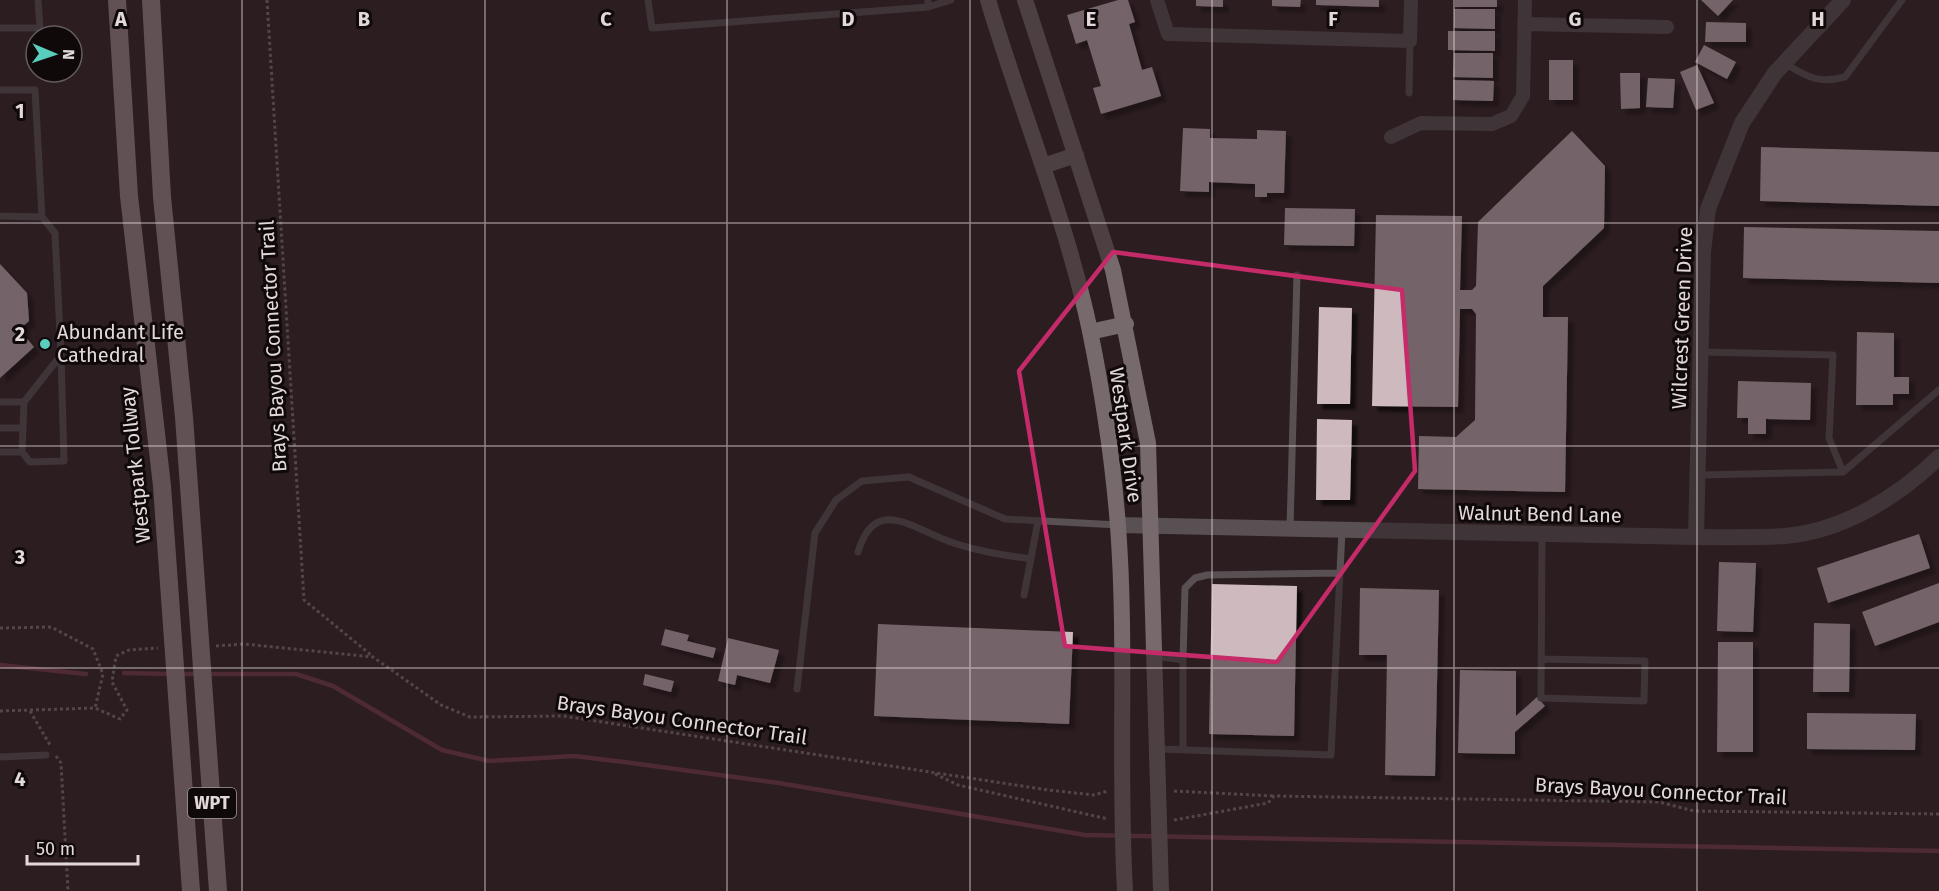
<svg xmlns="http://www.w3.org/2000/svg" width="1939" height="891" font-family="'Fira Sans',sans-serif">
<defs>
<filter id="shadow"><feDropShadow dx="5.5" dy="5.5" stdDeviation="1.5" flood-color="#0009"/></filter>
</defs>
<rect width="100%" height="100%" fill="#2b1d20"/>
<g fill="none" stroke-linecap="round" stroke-linejoin="round">
<path stroke="#793a4d" stroke-width="4.5" d="M 0,665 L 86,674
M 124,673 L 172,674
M 181,674 L 199,674
M 208,674 L 296,674 L 333,686 L 442,750 L 489,761 L 574,756 L 624,762 L 779,783 L 1085,835 L 1939,851"/>
</g>
<path fill="#cdb9be" filter="url(#shadow)" d="M 1118,0 L 1128,0 L 1135,22 L 1129,24 L 1142,70 L 1152,67 L 1161,96 L 1101,114 L 1093,88 L 1101,86 L 1087,40 L 1076,44 L 1067,15 Z
M 1196,0 L 1223,0 L 1223,7 L 1196,6 Z
M 1272,0 L 1301,0 L 1300,7 L 1272,6 Z
M 1316,0 L 1379,0 L 1379,7 L 1316,5 Z
M 1455,0 L 1497,0 L 1497,7 L 1455,7 Z
M 1701,0 L 1733,0 L 1718,16 Z
M 1454,9 L 1495,9 L 1495,29 L 1454,28 Z
M 1706,22 L 1746,23 L 1746,42 L 1705,42 Z
M 1448,31 L 1495,31 L 1495,51 L 1448,50 Z
M 1704,45 L 1736,62 L 1727,79 L 1695,62 Z
M 1454,53 L 1493,53 L 1493,78 L 1453,77 Z
M 1549,60 L 1573,60 L 1573,100 L 1549,100 Z
M 1697,65 L 1714,103 L 1696,110 L 1680,72 Z
M 1620,73 L 1640,73 L 1640,108 L 1621,109 Z
M 1648,78 L 1675,79 L 1673,108 L 1646,107 Z
M 1453,80 L 1494,81 L 1493,101 L 1453,100 Z
M 1183,128 L 1210,129 L 1210,138 L 1257,139 L 1257,130 L 1286,131 L 1284,193 L 1267,193 L 1267,197 L 1255,197 L 1255,184 L 1209,182 L 1209,192 L 1180,191 Z
M 1572,131 L 1605,166 L 1604,228 L 1543,286 L 1543,317 L 1568,317 L 1565,492 L 1418,489 L 1419,436 L 1456,437 L 1475,420 L 1476,314 L 1472,309 L 1460,309 L 1458,407 L 1372,406 L 1376,215 L 1462,216 L 1460,290 L 1472,290 L 1476,286 L 1478,222 Z
M 1761,147 L 1939,152 L 1939,206 L 1760,201 Z
M 1285,208 L 1355,209 L 1354,246 L 1284,245 Z
M 1744,227 L 1939,231 L 1939,283 L 1743,278 Z
M 0,264 L 27,293 L 29,321 L 23,326 L 24,335 L 34,347 L 0,378 Z
M 1319,307 L 1352,308 L 1350,404 L 1317,404 Z
M 1857,332 L 1894,333 L 1894,377 L 1909,377 L 1909,394 L 1893,394 L 1893,405 L 1856,405 Z
M 1738,381 L 1811,383 L 1810,420 L 1766,419 L 1766,434 L 1748,434 L 1748,418 L 1737,418 Z
M 1317,419 L 1352,420 L 1350,500 L 1316,500 Z
M 1919,534 L 1930,568 L 1828,603 L 1817,568 Z
M 1719,562 L 1756,563 L 1753,632 L 1717,631 Z
M 1939,583 L 1939,622 L 1875,646 L 1862,612 Z
M 1212,584 L 1297,586 L 1294,736 L 1209,734 Z
M 1360,588 L 1439,590 L 1435,776 L 1385,775 L 1387,655 L 1359,655 Z
M 1814,623 L 1850,624 L 1849,692 L 1813,692 Z
M 878,624 L 1073,632 L 1069,724 L 874,716 Z
M 665,629 L 689,635 L 687,641 L 716,648 L 713,658 L 661,645 Z
M 728,638 L 779,650 L 770,683 L 737,675 L 735,685 L 718,681 Z
M 1718,642 L 1753,642 L 1753,752 L 1717,752 Z
M 1460,670 L 1516,671 L 1516,716 L 1537,697 L 1545,706 L 1515,732 L 1515,754 L 1458,753 Z
M 645,674 L 674,681 L 671,692 L 643,685 Z
M 1807,713 L 1916,714 L 1915,750 L 1807,749 Z"/>
<g fill="none" stroke-linecap="round" stroke-linejoin="round">
<path stroke="#837779" stroke-width="3" stroke-dasharray="3 3" stroke-linecap="butt" d="M 267,0 L 304,600 L 371,655
M 0,628 L 51,627 L 93,649 L 103,674 L 95,708
M 216,646 L 244,644 L 373,657 L 441,705 L 470,717 L 563,716 L 1048,790 L 1094,795 L 1108,791
M 0,711 L 95,708 L 120,719 L 127,710 L 112,682 L 116,656 L 129,650 L 158,648
M 30,711 L 50,745
M 56,756 L 61,763 L 68,891
M 935,774 L 958,785 L 1108,819
M 1174,791 L 1274,796
M 1174,820 L 1268,803 L 1274,796 L 1659,802 L 1694,811 L 1939,814"/>
<path stroke="#585052" stroke-width="7" d="M 648,0 L 652,28 L 928,7
M 928,0 L 928,7 L 951,0
M 0,28 L 40,28 L 38,0
M 1784,63 C 1808,77 1817,84 1845,77 L 1902,0
M 0,90 L 35,90 L 42,217 L 55,233 L 61,355 L 24,402 L 22,452 L 0,452
M 1409,93 L 1410,41
M 0,216 L 42,217
M 1701,352 L 1833,355 L 1829,438 L 1843,472
M 0,402 L 24,402
M 0,428 L 23,428
M 22,452 L 30,462 L 64,461 L 61,355
M 1699,475 L 1843,472 L 1939,390
M 1290,528 L 1297,275
M 858,552 C 875,495 912,528 948,541 C 975,551 1003,555 1031,559
M 1024,595 L 1038,521
M 1154,656 L 1183,660 L 1183,750
M 1541,659 L 1645,661 L 1644,701 L 1541,698 L 1542,535
M 1183,660 L 1185,588 L 1195,578 L 1207,575 L 1339,573
M 797,689 L 815,533 L 836,500 L 862,481 L 909,477 L 1005,519 L 1118,525
M 1159,749 L 1331,755 L 1342,531
M 0,757 L 46,755"/>
<path stroke="#585052" stroke-width="14" d="M 1157,0 L 1168,34 L 1410,41 L 1411,0
M 1524,24 L 1667,27
M 1391,137 L 1421,123 L 1492,124 L 1511,116 L 1523,96 L 1525,0"/>
<path stroke="#585052" stroke-width="16" d="M 1118,525 L 1696,537 C 1726,537 1755,538 1785,536 C 1843,531 1898,497 1939,457
M 1696,537 L 1703,252 L 1708,209 L 1742,123 L 1775,73 L 1843,0"/>
<path stroke="#766a6d" stroke-width="16" d="M 988,0 C 1021,111 1066,218 1090,331 C 1103,395 1113,461 1118,526 C 1127,647 1118,769 1125,891
M 1025,0 L 1113,270 L 1148,443 L 1161,891
M 1043,166 L 1076,155
M 1090,332 L 1126,324"/>
<path stroke="#a39095" stroke-width="18" d="M 117,0 L 129,196 L 162,486 L 191,891
M 151,0 L 162,197 L 184,417 L 218,891"/>
</g>
<path d="M0 0H1939V891H0ZM 1113,252 L 1402,290 L 1415,471 L 1277,662 L 1065,646 L 1019,371 Z" fill="#2b1d20" fill-opacity=".55" fill-rule="evenodd"/>
<path fill="none" stroke="#c52b68" stroke-width="4.5" stroke-linejoin="round" d="M 1113,252 L 1402,290 L 1415,471 L 1277,662 L 1065,646 L 1019,371 Z"/>
<path fill="none" stroke="#e3d9db" stroke-width="1.5" stroke-opacity="0.55" d="M 242,0 L 242,891M 485,0 L 485,891M 727,0 L 727,891M 970,0 L 970,891M 1212,0 L 1212,891M 1454,0 L 1454,891M 1697,0 L 1697,891M 0,223 L 1939,223M 0,446 L 1939,446M 0,668 L 1939,668"/>
<circle fill="#5acebd" stroke="#0f090a" stroke-width="2" cx="45" cy="344" r="6"/>
<g text-anchor="middle" stroke-width="6" stroke-linejoin="round" paint-order="stroke">
<rect fill="#0f090a" stroke="#a39b9c" stroke-width="1.5" x="188" y="788" width="48" height="30" rx="4.5"/>
<g font-size="18" font-weight="bold" fill="#e3d9db">
<text x="212" y="809">WPT</text>
</g>
<g font-size="20" fill="#e3d9db" stroke="#0f090a">
<text transform="translate(1682 318) rotate(-88)" y="7">Wilcrest Green Drive</text>
<text transform="translate(273 346) rotate(-93)" y="7">Brays Bayou Connector Trail</text>
<text transform="translate(1126 435) rotate(82)" y="7">Westpark Drive</text>
<text transform="translate(135 465) rotate(-96)" y="7">Westpark Tollway</text>
<text transform="translate(1540 514) rotate(1)" y="7">Walnut Bend Lane</text>
<text transform="translate(682 720) rotate(8)" y="7">Brays Bayou Connector Trail</text>
<text transform="translate(1661 791) rotate(3)" y="7">Brays Bayou Connector Trail</text>
</g>
<g font-size="20" fill="#e3d9db" stroke="#0f090a" text-anchor="start">
<text x="57" y="339">Abundant Life<tspan x="57" dy="23">Cathedral</tspan></text>
</g>
</g>
<g font-size="20" text-anchor="middle" font-weight="bold" fill="#e3d9db" stroke="#0f090a" stroke-width="6" stroke-linejoin="round" paint-order="stroke">
<text x="121" y="26">A</text>
<text x="364" y="26">B</text>
<text x="606" y="26">C</text>
<text x="848" y="26">D</text>
<text x="1091" y="26">E</text>
<text x="1333" y="26">F</text>
<text x="1575" y="26">G</text>
<text x="1818" y="26">H</text>
<text x="20" y="118">1</text>
<text x="20" y="341">2</text>
<text x="20" y="564">3</text>
<text x="20" y="786">4</text>
</g>
<g transform="translate(54 54) rotate(92)"><circle r="28" fill="#0f090a" stroke="#645c5e" stroke-width="1.5"/>
<path d="M0-4.5L10 22L0 15L-10 22Z" fill="#5acebd"/>
<text y="-9" font-size="16" font-weight="bold" text-anchor="middle" fill="#e3d9db">N</text>
</g>
<path d="M27 855v9h111v-9" fill="none" stroke="#e3d9db" stroke-width="3"/>
<text x="36" y="855" font-size="18" fill="#e3d9db" stroke="#0f090a" stroke-width="4.5" paint-order="stroke">50 m</text>
</svg>
